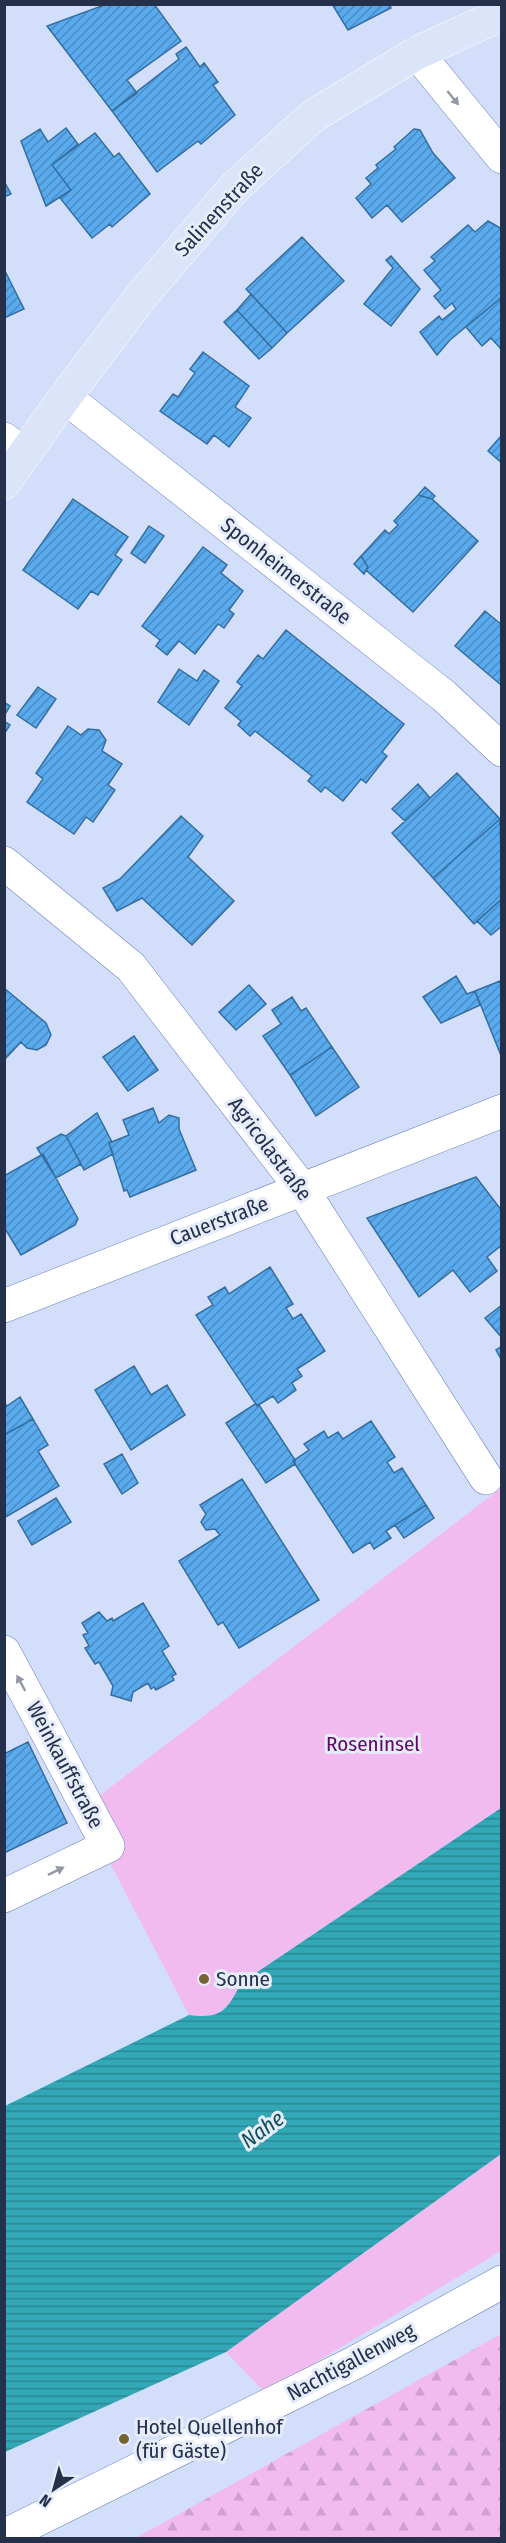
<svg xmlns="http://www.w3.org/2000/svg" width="506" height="2543" font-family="'Fira Sans Condensed',sans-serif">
<defs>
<pattern id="forest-firs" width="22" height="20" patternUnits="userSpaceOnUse" patternTransform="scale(1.5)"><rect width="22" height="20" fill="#f1bbf0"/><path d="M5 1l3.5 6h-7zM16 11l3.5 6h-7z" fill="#cea1cf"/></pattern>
<pattern id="water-rules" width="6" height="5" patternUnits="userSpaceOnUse" patternTransform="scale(1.5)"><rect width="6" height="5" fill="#32a7b5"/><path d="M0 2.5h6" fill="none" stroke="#2a8895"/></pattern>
<pattern id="building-hatch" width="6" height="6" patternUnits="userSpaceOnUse" patternTransform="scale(1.5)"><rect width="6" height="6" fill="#5aaaee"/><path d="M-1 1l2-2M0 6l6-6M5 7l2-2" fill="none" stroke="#4a8bc3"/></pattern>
</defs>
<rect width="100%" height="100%" fill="#d3dffa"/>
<path fill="url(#forest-firs)" d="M 501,2334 L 501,2538 L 136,2538 Z"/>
<path fill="#f1bbf0" d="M 501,1488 L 501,1808 L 241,1983 C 227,2011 221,2019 189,2015 L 82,1809 Z
M 501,2154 L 501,2251 L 265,2393 L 226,2352 Z"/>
<path fill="url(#water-rules)" d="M 501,1808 L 501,2154 L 226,2352 L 5,2452 L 5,2106 L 189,2015 C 221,2019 227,2011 241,1983 Z"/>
<path fill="url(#building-hatch)" stroke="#346ea0" stroke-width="1.5" d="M 107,4 L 154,4 L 181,41 L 127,80 L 137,93 L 112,111 L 47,26 Z
M 332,4 L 389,4 L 391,8 L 348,30 Z
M 186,47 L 200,67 L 204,63 L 218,82 L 213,85 L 235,115 L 201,144 L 198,141 L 157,172 L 112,111 L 179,59 L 176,54 Z
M 66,128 L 78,144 L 52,165 L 71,190 L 46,206 L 21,141 L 40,129 L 48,142 Z
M 414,129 L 420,130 L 433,153 L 455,178 L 402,222 L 387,205 L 372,218 L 356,198 L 371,184 L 366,178 L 378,168 L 376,165 L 396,149 L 394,147 Z
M 95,133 L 114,157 L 119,153 L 150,194 L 112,227 L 110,224 L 92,238 L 60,198 L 71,190 L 52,165 Z
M 4,181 L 11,194 L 4,197 Z
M 488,221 L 502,229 L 502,297 L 450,340 L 437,355 L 420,332 L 439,316 L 442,320 L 456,309 L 452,303 L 445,309 L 434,296 L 441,290 L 424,270 L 435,261 L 431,257 L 468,225 L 475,232 Z
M 302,237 L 344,281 L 287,333 L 246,289 Z
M 391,256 L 420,289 L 391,326 L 364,304 L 393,268 L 386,260 Z
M 4,269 L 24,309 L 4,318 Z
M 251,294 L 287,333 L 272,348 L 237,310 Z
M 502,297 L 502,350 L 491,338 L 482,346 L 466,327 Z
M 237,310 L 272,348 L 259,359 L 224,322 Z
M 203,352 L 249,386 L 235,407 L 251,418 L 229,447 L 214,435 L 207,444 L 160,411 L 173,394 L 178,397 L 195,373 L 190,369 Z
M 502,435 L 502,463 L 488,451 Z
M 425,487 L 435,496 L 432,499 L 418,495 Z
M 418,495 L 432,499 L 478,541 L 413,612 L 366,570 L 368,567 L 361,556 L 385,530 L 389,534 L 398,525 L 394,521 Z
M 73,499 L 128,537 L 115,555 L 122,560 L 98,595 L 91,591 L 78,609 L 23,570 Z
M 149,526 L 164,536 L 145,563 L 131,553 Z
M 203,547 L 227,565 L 221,573 L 243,591 L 229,610 L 234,614 L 224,628 L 218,624 L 195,654 L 179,641 L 167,655 L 156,646 L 160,640 L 142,626 Z
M 361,556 L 368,567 L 364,574 L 354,564 Z
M 485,611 L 502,625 L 501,685 L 455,646 Z
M 286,630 L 404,724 L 382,752 L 387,756 L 366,783 L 361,779 L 343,801 L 325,787 L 321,792 L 308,781 L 312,776 L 255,731 L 250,736 L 238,725 L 241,721 L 225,708 L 242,686 L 237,682 L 258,655 L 263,659 Z
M 179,669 L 197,681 L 204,670 L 219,681 L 189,725 L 158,702 Z
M 38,687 L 56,699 L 36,728 L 17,715 Z
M 4,702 L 10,706 L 4,716 Z
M 4,721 L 10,725 L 4,734 Z
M 68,726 L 81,735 L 88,729 L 99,730 L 106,740 L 102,751 L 122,764 L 108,785 L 115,790 L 93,822 L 86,817 L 74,834 L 27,802 L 43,779 L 36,773 Z
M 457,773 L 500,819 L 433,878 L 392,833 Z
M 418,784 L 430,798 L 405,821 L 392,809 Z
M 181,816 L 203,836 L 188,857 L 234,901 L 192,945 L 142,898 L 117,911 L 103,888 L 120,879 Z
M 500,819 L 502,899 L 474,924 L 433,878 Z
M 502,899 L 502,926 L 491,935 L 477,921 Z
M 456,976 L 467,994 L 475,991 L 480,1005 L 441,1023 L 423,997 Z
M 500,981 L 502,986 L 502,1058 L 475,991 Z
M 249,985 L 266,1004 L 236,1030 L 219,1012 Z
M 4,988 L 46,1023 L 51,1035 L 46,1045 L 37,1050 L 27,1048 L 21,1042 L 4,1060 Z
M 292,997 L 301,1011 L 306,1008 L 332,1047 L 290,1075 L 263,1036 L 281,1024 L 272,1010 Z
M 134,1036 L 158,1070 L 128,1091 L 103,1057 Z
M 332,1047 L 359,1087 L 316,1116 L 290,1075 Z
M 153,1108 L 159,1123 L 169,1115 L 179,1118 L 179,1129 L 196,1170 L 130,1197 L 127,1190 L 124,1191 L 109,1143 L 129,1135 L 123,1120 Z
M 97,1113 L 112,1142 L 109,1143 L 113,1154 L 84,1170 L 66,1136 Z
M 61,1134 L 66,1136 L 81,1164 L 56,1178 L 37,1148 Z
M 43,1154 L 78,1219 L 75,1225 L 21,1255 L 4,1227 L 4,1176 Z
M 476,1177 L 502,1211 L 502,1245 L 487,1257 L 497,1271 L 470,1292 L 453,1270 L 419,1297 L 367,1218 Z
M 270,1267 L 293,1304 L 286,1308 L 293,1319 L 301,1314 L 325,1351 L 297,1369 L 302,1376 L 292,1383 L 296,1390 L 278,1403 L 273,1396 L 257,1406 L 196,1315 L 213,1305 L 208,1297 L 225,1287 L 229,1294 Z
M 502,1305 L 502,1338 L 485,1318 Z
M 502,1346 L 502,1361 L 496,1350 Z
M 134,1366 L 151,1395 L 167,1385 L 185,1415 L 131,1450 L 95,1390 Z
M 20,1397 L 33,1419 L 4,1435 L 4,1402 L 7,1406 Z
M 255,1404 L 259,1405 L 295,1460 L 295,1464 L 266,1483 L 226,1423 Z
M 33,1419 L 48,1445 L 38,1451 L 59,1486 L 4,1518 L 4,1435 Z
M 371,1421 L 395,1457 L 387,1462 L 394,1473 L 402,1468 L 426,1505 L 386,1531 L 391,1538 L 374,1549 L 370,1542 L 353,1553 L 293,1461 L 309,1450 L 304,1444 L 324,1431 L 328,1438 L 338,1432 L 343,1439 Z
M 122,1454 L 138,1483 L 122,1494 L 104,1464 Z
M 242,1479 L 319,1600 L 239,1648 L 223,1622 L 218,1625 L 179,1561 L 220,1535 L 215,1529 L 206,1530 L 201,1522 L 206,1514 L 200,1505 Z
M 56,1498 L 71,1522 L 32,1545 L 18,1521 Z
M 426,1505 L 434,1518 L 404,1538 L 395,1525 Z
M 143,1603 L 169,1646 L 162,1651 L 176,1674 L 172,1676 L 174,1680 L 156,1690 L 154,1687 L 151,1689 L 148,1683 L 133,1692 L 131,1701 L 111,1695 L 113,1686 L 99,1662 L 95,1664 L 85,1648 L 89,1646 L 83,1635 L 88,1633 L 82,1623 L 99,1612 L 107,1621 L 112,1618 L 113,1621 Z
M 28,1742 L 67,1823 L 4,1853 L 4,1754 Z"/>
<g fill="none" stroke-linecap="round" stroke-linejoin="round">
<defs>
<path id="minor" d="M 417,53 L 502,157
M 65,397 L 444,696 L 502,750
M 4,439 L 24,454
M 4,863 L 131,967 L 302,1189 L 486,1478
M 4,1306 L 502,1111
M 4,1652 L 108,1846 L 4,1896
M 4,2536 L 354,2363 L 502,2282"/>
<path id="major" d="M 4,483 L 65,397 L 144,293 L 235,187 L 313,116 L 417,53 L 502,14"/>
</defs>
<use href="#minor" stroke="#6881bf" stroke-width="34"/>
<use href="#major" stroke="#fff" stroke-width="34"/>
<use href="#minor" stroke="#fff" stroke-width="33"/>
<use href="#major" stroke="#dbe4f8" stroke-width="33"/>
</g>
<defs><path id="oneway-solid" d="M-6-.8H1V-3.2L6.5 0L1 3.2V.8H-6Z" transform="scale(1.5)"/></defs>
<g fill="#9298a4">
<use href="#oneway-solid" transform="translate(453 98) rotate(51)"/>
<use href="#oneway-solid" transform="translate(21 1683) rotate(-118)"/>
<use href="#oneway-solid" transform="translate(56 1871) rotate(-26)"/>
</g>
<g fill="#776332" stroke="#e6ecfa" stroke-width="2">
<circle cx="204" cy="1979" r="6"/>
<circle cx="124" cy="2439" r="6"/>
</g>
<g text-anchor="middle" stroke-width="6" stroke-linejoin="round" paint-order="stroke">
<g font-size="21" fill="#25304a" stroke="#e6ecfa">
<text transform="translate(219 210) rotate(-47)" y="7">Salinenstraße</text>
<text transform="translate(286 571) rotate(38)" y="7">Sponheimerstraße</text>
<text transform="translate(270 1149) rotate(53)" y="7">Agricolastraße</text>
<text transform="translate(219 1221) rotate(-21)" y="7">Cauerstraße</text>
<text transform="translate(65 1765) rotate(62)" y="7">Weinkauffstraße</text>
<text transform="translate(351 2362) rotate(-28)" y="7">Nachtigallenweg</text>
</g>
<g font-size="21" fill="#620765" stroke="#e6ecfa">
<text x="373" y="1751">Roseninsel</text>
</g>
<g font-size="21" fill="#25304a" stroke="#e6ecfa" text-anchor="start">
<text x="216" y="1986">Sonne</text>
<text x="136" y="2434">Hotel Quellenhof<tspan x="136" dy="24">(für Gäste)</tspan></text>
</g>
<g font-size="22" font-style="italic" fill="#0f5159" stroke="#e6ecfa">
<text transform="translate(262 2129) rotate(-36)" y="8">Nahe</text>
</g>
</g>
<rect width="506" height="2543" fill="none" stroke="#25304a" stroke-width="12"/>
<g transform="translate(54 2489) rotate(216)" stroke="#e6ecfa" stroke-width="4.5" paint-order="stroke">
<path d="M0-4.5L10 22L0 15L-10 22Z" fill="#25304a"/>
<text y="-9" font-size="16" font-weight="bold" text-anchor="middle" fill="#25304a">N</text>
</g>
</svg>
